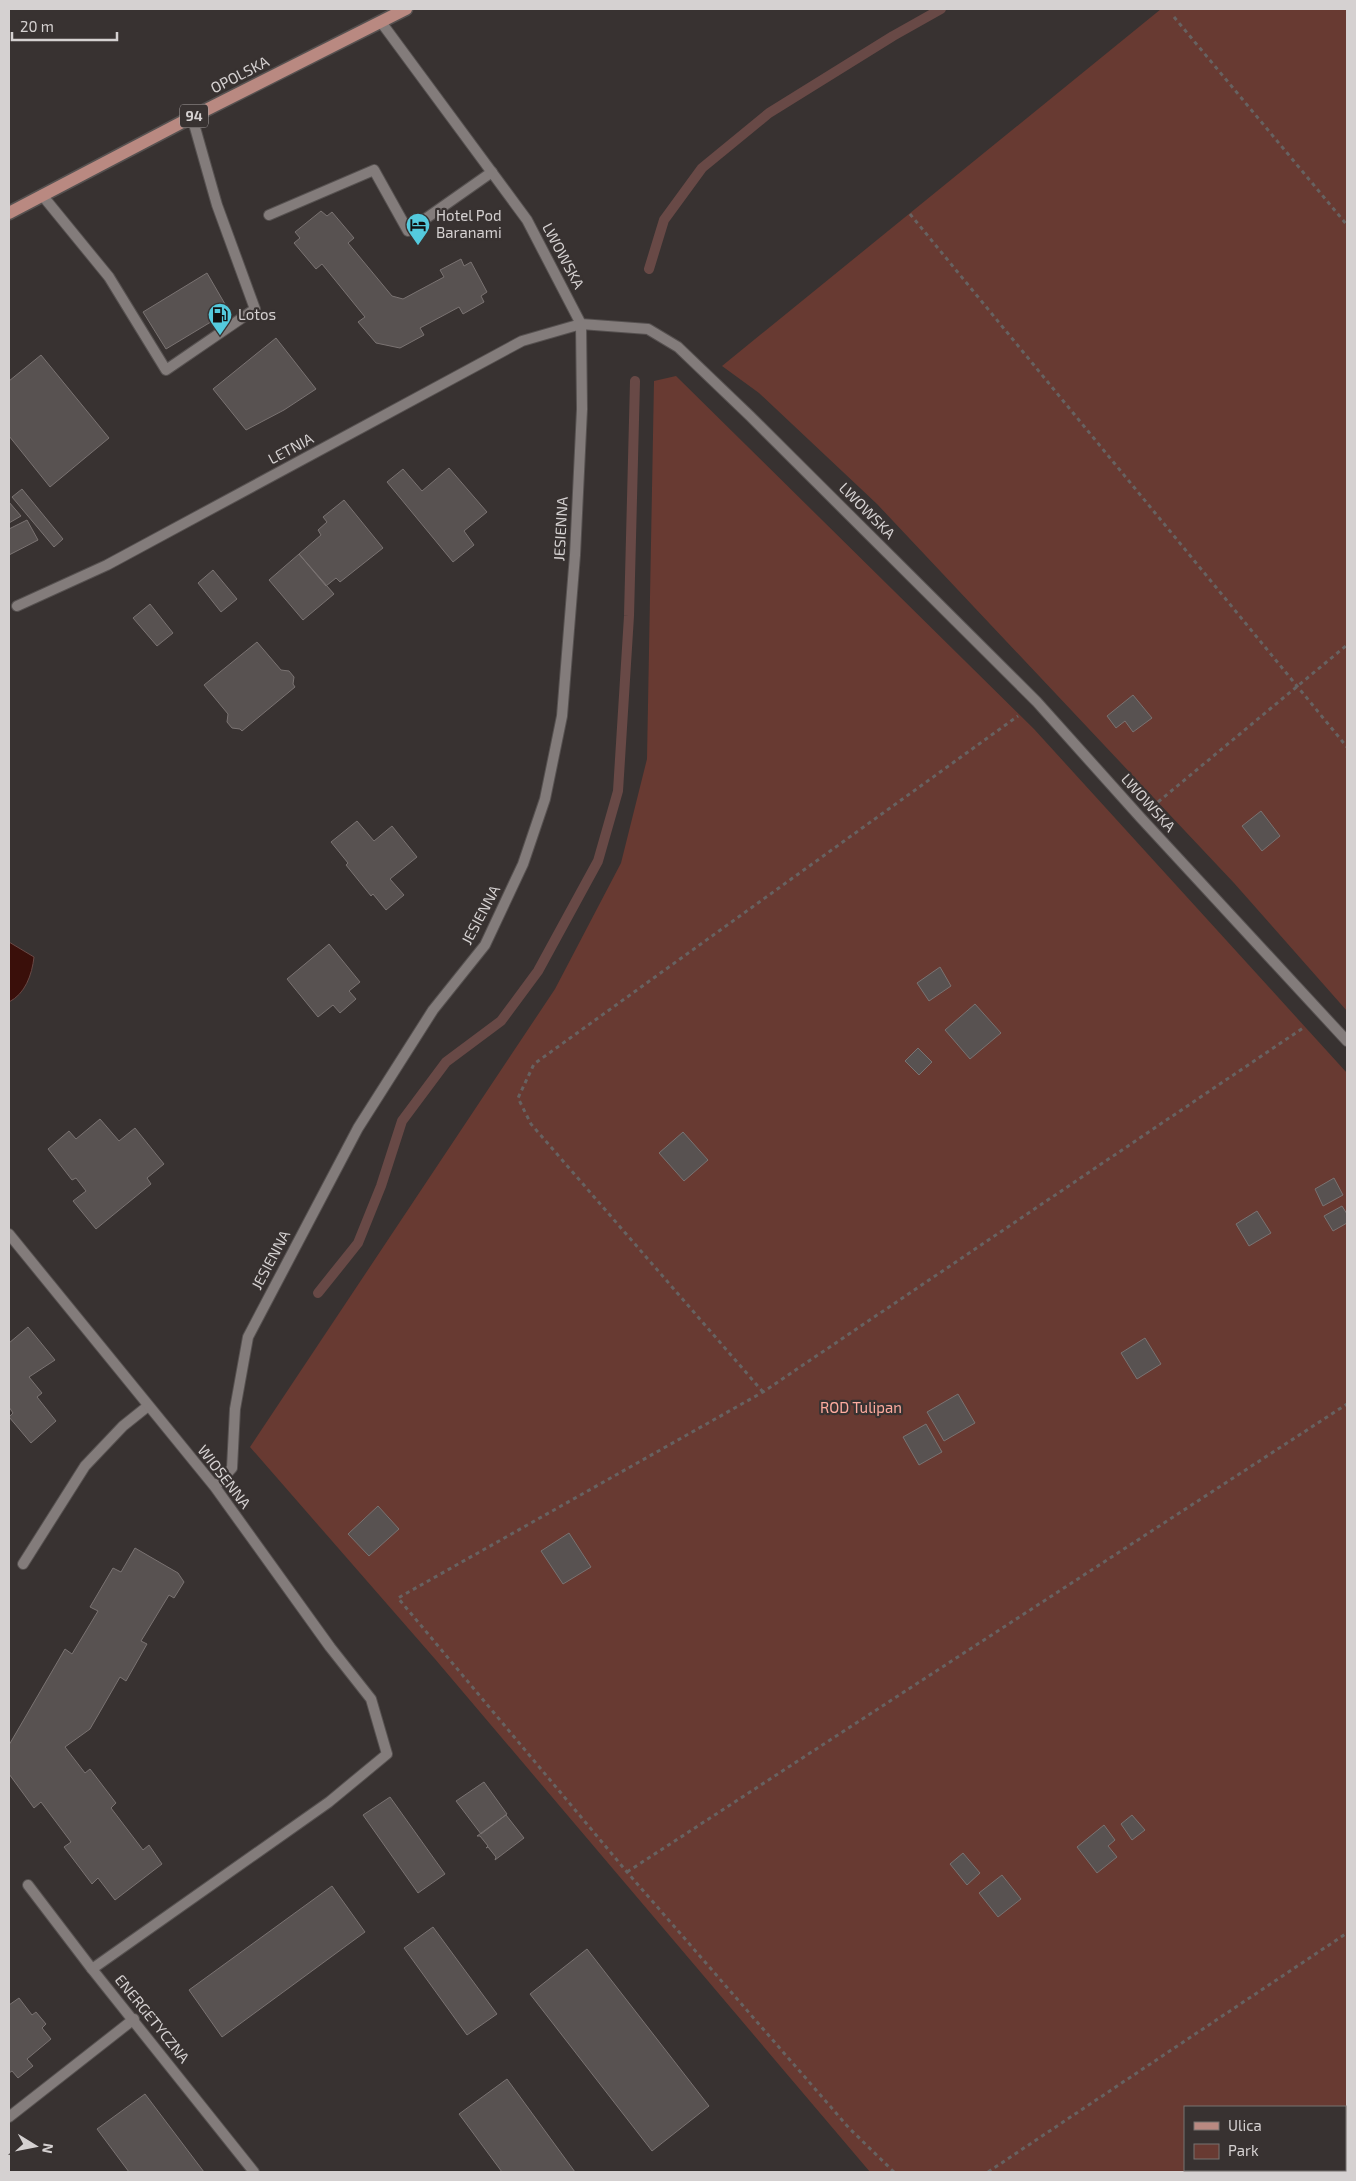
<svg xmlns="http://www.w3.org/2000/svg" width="1356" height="2181" font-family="'Exo 2',sans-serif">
<rect width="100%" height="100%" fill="#383231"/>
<path fill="#683a32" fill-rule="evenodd" d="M 1161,9 L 1347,9 L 1347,1011 L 1234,883 L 877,504 L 759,393 L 722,366 Z
M 676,376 L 1034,729 L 1347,1073 L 1347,2172 L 870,2172 L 435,1659 L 250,1447 L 555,989 L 621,863 L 647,759 L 654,381 ZM 1185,2107 L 1345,2107 L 1345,2170 L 1185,2170 Z"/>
<path fill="#3a0f0a" stroke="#684946" d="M 9,942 L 34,957 C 32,975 25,994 9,1002 Z"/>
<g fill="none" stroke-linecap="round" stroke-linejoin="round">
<path stroke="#684946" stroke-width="10" d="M 649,269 L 664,220 L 702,168 L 769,113 L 893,36 L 941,9
M 318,1293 L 358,1243 L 381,1186 L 402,1121 L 446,1062 L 501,1021 L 538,971 L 598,861 L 618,791 L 629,616 L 635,381"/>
</g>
<path fill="#585251" stroke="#7a7372" d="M 321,211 L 327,216 L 332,212 L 354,238 L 348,243 L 392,296 L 403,299 L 444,277 L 440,270 L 461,259 L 464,266 L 471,262 L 487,292 L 481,296 L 484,302 L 463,314 L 459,307 L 420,328 L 424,335 L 400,348 L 376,343 L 358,322 L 365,317 L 322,264 L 316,269 L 294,243 L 300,238 L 295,232 Z
M 207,273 L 229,311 L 166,349 L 143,312 Z
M 276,338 L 316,389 L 284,410 L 246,430 L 213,389 Z
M 41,355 L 109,438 L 50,487 L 9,436 L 9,381 Z
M 449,468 L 487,512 L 464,531 L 474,545 L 453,562 L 387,482 L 403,469 L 422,491 Z
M 22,489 L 63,539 L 54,547 L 12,497 Z
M 344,500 L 383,548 L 340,582 L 336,578 L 326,586 L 299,554 L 321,535 L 318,530 L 327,522 L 323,517 Z
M 9,502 L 21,516 L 9,523 Z
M 27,520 L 38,540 L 9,555 L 9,529 Z
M 299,554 L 334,594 L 303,620 L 269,580 Z
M 213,570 L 237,599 L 221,612 L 198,583 Z
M 150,604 L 173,633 L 157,646 L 133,618 Z
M 257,642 L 281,670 L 289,671 L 294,677 L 293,684 L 295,687 L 242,731 L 240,729 L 232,728 L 227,722 L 228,714 L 204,685 Z
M 1133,695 L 1152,718 L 1133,732 L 1125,721 L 1116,728 L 1107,716 Z
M 1261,811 L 1280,836 L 1262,851 L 1242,826 Z
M 357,821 L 374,841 L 392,826 L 417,857 L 390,879 L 404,895 L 386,910 L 373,894 L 371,896 L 346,865 L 348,863 L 331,842 Z
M 329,944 L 360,982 L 349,991 L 356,999 L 340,1013 L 333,1005 L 318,1017 L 287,979 Z
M 940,967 L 951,986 L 929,1001 L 917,983 Z
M 975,1004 L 1001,1033 L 970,1059 L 945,1030 Z
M 918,1048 L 932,1062 L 919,1075 L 905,1061 Z
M 100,1119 L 119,1141 L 135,1128 L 164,1164 L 147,1178 L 151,1184 L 96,1229 L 73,1201 L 86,1191 L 76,1178 L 72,1180 L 48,1149 L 69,1131 L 76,1139 Z
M 683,1132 L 708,1160 L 684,1181 L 659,1153 Z
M 1334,1178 L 1343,1195 L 1323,1206 L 1315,1189 Z
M 1342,1206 L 1347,1214 L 1347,1223 L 1333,1231 L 1324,1216 Z
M 1257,1211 L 1271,1233 L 1249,1246 L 1236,1224 Z
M 28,1327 L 55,1360 L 29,1377 L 42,1393 L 37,1397 L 56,1421 L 31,1443 L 9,1417 L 13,1413 L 9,1407 L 9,1343 Z
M 1145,1338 L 1161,1364 L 1137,1379 L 1121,1353 Z
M 958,1394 L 975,1423 L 944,1441 L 927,1412 Z
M 926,1424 L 942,1452 L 919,1465 L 903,1437 Z
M 378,1506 L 399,1529 L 369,1556 L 348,1534 Z
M 569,1533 L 591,1567 L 563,1584 L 541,1551 Z
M 135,1548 L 178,1573 L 184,1582 L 174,1598 L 169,1595 L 141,1641 L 147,1644 L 126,1681 L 120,1677 L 90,1729 L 65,1747 L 85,1773 L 90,1769 L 116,1803 L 111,1808 L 143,1850 L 149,1845 L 162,1864 L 115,1900 L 98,1878 L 92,1884 L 64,1847 L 71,1842 L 41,1802 L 34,1808 L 9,1774 L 9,1745 L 65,1649 L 72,1654 L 98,1611 L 90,1607 L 113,1568 L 121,1572 Z
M 484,1782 L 507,1814 L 481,1834 L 456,1801 Z
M 390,1797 L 445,1874 L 418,1893 L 363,1815 Z
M 506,1815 L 524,1838 L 495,1860 L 496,1857 L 488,1847 L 486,1848 L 488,1846 L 480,1836 L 477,1836 Z
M 1132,1815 L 1145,1830 L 1132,1840 L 1121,1824 Z
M 1104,1825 L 1115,1840 L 1108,1846 L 1117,1857 L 1097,1873 L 1077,1847 Z
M 963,1853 L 980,1873 L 967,1885 L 950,1864 Z
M 1002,1875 L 1021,1899 L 998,1917 L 979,1893 Z
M 332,1886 L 365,1932 L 222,2037 L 189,1990 Z
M 433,1927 L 497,2014 L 467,2035 L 404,1948 Z
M 587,1949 L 709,2106 L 652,2151 L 530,1994 Z
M 19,1998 L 32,2015 L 36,2012 L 46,2024 L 42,2028 L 51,2039 L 27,2059 L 33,2066 L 18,2078 L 12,2071 L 9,2073 L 9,2005 Z
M 507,2079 L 575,2172 L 502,2172 L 459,2114 Z
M 145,2094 L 204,2172 L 129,2172 L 97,2129 Z"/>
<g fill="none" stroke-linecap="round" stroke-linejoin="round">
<defs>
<path id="service" d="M 42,195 L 109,277 L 166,370 L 255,309 L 217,205 L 192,117
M 269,215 L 374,170 L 408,231 L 492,172
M 23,1564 L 85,1466 L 123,1426 L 148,1406
M 28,1885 L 92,1969
M 9,2117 L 134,2019"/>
<path id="minor" d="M 17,606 L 107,565 L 522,341 L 581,324 L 648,329 L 678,347 L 750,416 L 1037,702 L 1140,817 L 1347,1041
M 9,1234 L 215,1487 L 330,1647 L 371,1699 L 387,1754 L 329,1802 L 92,1969 L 254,2172
M 215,1487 L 232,1468 L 235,1409 L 248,1337 L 358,1128 L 433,1010 L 485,945 L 523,864 L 545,799 L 562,716 L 575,555 L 582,409 L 581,324 L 527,220 L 381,22"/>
<path id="primary" d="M 9,213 L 192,117 L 406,9"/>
</defs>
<use href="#service" stroke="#565150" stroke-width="12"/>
<use href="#minor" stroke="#565150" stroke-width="12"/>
<use href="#primary" stroke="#565150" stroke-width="15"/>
<path stroke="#676261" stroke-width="3" stroke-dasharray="4 4" stroke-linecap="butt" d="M 1174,17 L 1347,225
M 910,214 L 1347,747
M 1158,802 L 1347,645
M 763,1392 L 531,1124 L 518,1098 L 534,1064 L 1018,716
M 627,1872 L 1347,1404
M 894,2172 L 849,2128 L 627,1872 L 398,1598 L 763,1392 L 1303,1028
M 988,2172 L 1347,1933"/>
<use href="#service" stroke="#837c7b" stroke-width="10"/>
<use href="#minor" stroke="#837c7b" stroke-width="10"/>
<use href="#primary" stroke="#b98981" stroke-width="12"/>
</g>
<defs>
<symbol id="hotel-pin" viewBox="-11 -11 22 30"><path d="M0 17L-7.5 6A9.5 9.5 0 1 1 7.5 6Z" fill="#54cadd" stroke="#383231"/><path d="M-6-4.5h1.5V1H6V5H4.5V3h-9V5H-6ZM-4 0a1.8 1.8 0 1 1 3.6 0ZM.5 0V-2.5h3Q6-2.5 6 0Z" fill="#111"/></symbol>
<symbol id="fuel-pin" viewBox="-11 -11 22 30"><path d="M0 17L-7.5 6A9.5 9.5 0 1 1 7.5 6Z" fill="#54cadd" stroke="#383231"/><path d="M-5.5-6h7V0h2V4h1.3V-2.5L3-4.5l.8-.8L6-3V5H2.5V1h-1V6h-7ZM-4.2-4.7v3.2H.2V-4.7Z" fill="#111"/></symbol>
</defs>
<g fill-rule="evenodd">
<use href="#hotel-pin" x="404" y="211" width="28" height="38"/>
<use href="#fuel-pin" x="206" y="301" width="28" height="38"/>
</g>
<g text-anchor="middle" stroke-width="4.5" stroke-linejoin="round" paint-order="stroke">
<rect fill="#383231" stroke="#a6a1a1" stroke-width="1" x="180" y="104.5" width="28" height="23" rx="4"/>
<g font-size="14" font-weight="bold" fill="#d5d1d1">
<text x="194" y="121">94</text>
</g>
<g font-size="15" fill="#d5d1d1" stroke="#383231">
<text transform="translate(240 75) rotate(-27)" y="5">OPOLSKA</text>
<text transform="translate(563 256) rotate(62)" y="5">LWOWSKA</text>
<text transform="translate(291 449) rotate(-28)" y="5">LETNIA</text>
<text transform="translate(867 511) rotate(45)" y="5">LWOWSKA</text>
<text transform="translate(561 529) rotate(-87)" y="5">JESIENNA</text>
<text transform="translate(1148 803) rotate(48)" y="5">LWOWSKA</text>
<text transform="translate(481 915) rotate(-62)" y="5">JESIENNA</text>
<text transform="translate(271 1260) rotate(-62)" y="5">JESIENNA</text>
<text transform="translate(224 1477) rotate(52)" y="5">WIOSENNA</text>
<text transform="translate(152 2019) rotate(51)" y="5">ENERGETYCZNA</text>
</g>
<g font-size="15" fill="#d5d1d1" stroke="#383231" text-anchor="start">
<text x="436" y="221">Hotel Pod<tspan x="436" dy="17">Baranami</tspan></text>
<text x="238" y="320">Lotos</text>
</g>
<g font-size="15" fill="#fdab9e" stroke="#383231">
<text x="861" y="1413">ROD Tulipan</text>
</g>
</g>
<rect width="1356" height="2181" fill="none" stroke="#d5d1d1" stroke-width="20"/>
<rect x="1184" y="2106" width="162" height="65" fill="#383231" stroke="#777271"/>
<rect x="1194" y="2122" width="25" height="8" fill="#b98981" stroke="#777271"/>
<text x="1228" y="2131" font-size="15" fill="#d5d1d1">Ulica</text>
<rect x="1194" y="2144" width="25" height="15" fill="#683a32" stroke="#777271"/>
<text x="1228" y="2156" font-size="15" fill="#d5d1d1">Park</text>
<g transform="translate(35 2146) rotate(100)" stroke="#383231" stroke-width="4" paint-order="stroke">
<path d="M0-4L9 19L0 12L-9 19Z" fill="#d5d1d1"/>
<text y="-8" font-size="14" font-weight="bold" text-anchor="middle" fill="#d5d1d1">N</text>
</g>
<path d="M12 32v8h105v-8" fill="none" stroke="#d5d1d1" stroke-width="2.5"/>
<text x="20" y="32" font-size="15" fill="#d5d1d1" stroke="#383231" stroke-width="4" paint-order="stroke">20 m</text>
</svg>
